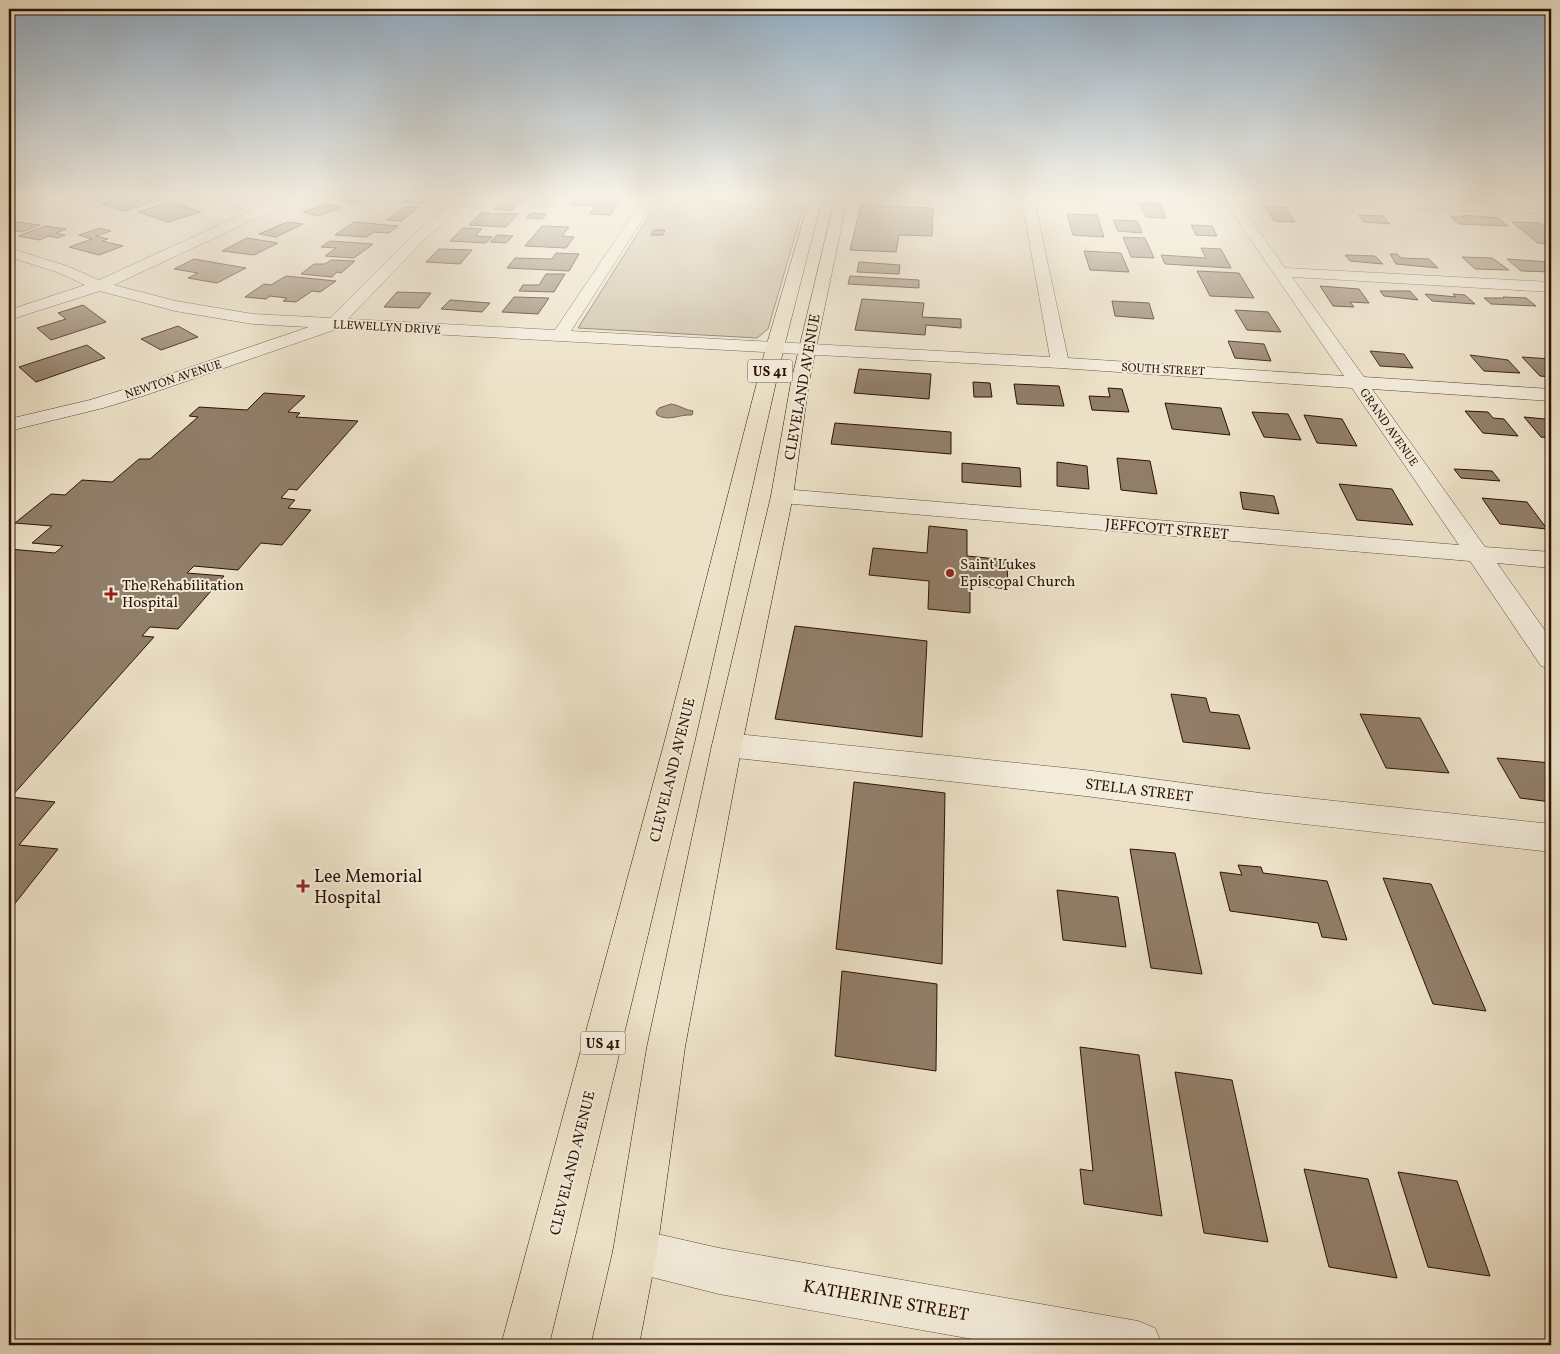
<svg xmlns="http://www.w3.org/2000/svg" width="1560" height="1354" font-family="Vollkorn,serif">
<rect width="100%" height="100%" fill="#ede2c8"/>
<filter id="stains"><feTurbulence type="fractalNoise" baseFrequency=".004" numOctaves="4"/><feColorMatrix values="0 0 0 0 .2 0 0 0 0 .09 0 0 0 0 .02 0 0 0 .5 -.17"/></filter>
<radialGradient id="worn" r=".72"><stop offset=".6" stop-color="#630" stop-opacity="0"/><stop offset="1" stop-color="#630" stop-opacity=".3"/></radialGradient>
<path fill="#ccbfa6" stroke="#7c6854" d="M 662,195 L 807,195 L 768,329 L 757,338 L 578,328 Z"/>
<path fill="#ac9b85" stroke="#796451" d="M 671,404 C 680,405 684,410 693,411 L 692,415 C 679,414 669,422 657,415 L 656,412 L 659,408 Z"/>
<path fill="#917e69" stroke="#2d1202" d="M 57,195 L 109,195 L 101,198 L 85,195 L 76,198 Z
M 130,195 L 147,195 L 162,199 L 125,211 L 101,204 Z
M 341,195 L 380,195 L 352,203 L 336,197 Z
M 416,195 L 435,195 L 425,204 L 402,202 Z
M 510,196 L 527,197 L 511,211 L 494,209 Z
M 577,197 L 621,199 L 610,215 L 590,214 L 595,206 L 571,205 Z
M 171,202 L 201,212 L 168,222 L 138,212 Z
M 1139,203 L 1159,203 L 1166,218 L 1146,217 Z
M 325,204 L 341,207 L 319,216 L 303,212 Z
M 861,205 L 933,208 L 932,236 L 899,235 L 896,252 L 850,250 Z
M 1265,206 L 1285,207 L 1295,222 L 1274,221 Z
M 405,207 L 419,207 L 401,221 L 387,220 Z
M 481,213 L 518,214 L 506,227 L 469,225 Z
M 531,213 L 547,214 L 542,219 L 526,218 Z
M 1067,214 L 1097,215 L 1104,237 L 1073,235 Z
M 1358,215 L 1383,216 L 1390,224 L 1364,222 Z
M 1463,215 L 1498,218 L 1508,226 L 1459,224 L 1451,217 L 1464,217 Z
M 1113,220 L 1137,221 L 1142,233 L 1118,231 Z
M 9,221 L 10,221 L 40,225 L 22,232 L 17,231 L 9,234 Z
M 287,222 L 303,224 L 276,237 L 259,234 Z
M 354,222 L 398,226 L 389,233 L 374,232 L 366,237 L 335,235 Z
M 1512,222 L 1539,223 L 1551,232 L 1551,244 L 1538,243 Z
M 1191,225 L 1212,226 L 1217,236 L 1196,235 Z
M 45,226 L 66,229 L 56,233 L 65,235 L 57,238 L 49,236 L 39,240 L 18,236 Z
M 542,226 L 569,227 L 562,236 L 574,237 L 566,248 L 525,246 Z
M 100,228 L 111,231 L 96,236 L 108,239 L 102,241 L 123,246 L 99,255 L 69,247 L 92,239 L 79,235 Z
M 463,228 L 482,229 L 475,236 L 492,237 L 486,243 L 450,241 Z
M 654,230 L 665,230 L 663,235 L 651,235 Z
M 497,235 L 513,236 L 506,243 L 490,242 Z
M 1123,237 L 1145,238 L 1154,258 L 1131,257 Z
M 247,238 L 278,243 L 254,255 L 222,251 Z
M 330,241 L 373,244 L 354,258 L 325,256 L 336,248 L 321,247 Z
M 1201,248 L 1221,249 L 1231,268 L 1165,264 L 1161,255 L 1206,258 Z
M 439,249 L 472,250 L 460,264 L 426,262 Z
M 1084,251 L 1121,253 L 1129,272 L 1090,270 Z
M 556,253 L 579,254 L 569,271 L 507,268 L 515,258 L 552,259 Z
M 1390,254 L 1397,254 L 1401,258 L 1429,259 L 1438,268 L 1396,264 Z
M 1345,255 L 1375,256 L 1383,264 L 1350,261 Z
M 1462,257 L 1492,258 L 1509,270 L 1475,269 Z
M 194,259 L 246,268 L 217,283 L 188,278 L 198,273 L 174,269 Z
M 1507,259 L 1549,262 L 1551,263 L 1551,272 L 1521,271 Z
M 331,260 L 355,261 L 341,273 L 337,272 L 332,277 L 301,274 L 314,264 L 325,264 Z
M 859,262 L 900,265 L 899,274 L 857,272 Z
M 1197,271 L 1239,273 L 1254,298 L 1210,296 Z
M 546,274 L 565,274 L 554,292 L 519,291 L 523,285 L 539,285 Z
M 286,276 L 336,281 L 320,292 L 312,291 L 296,302 L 283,301 L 287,298 L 270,296 L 266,299 L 245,297 L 264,284 L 271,285 Z
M 850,276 L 919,280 L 919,288 L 848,284 Z
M 1320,286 L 1359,289 L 1369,303 L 1350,302 L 1354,307 L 1333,306 Z
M 1380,291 L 1410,291 L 1418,300 L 1384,296 Z
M 397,292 L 431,293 L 419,308 L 384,307 Z
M 1425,294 L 1456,297 L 1453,294 L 1465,295 L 1475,304 L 1432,301 Z
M 514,297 L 549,298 L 538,314 L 502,312 Z
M 1503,297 L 1526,298 L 1536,306 L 1491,304 L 1484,298 L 1504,298 Z
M 862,299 L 924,303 L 922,317 L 961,319 L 961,328 L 926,325 L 925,335 L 855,330 Z
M 450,300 L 490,303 L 482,312 L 441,309 Z
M 1112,301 L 1149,303 L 1154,319 L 1115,316 Z
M 83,305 L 106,322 L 51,340 L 37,328 L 66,319 L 58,313 Z
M 1235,310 L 1268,312 L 1281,332 L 1247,330 Z
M 178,326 L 198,337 L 161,350 L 141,339 Z
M 1228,341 L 1264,344 L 1271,361 L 1235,358 Z
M 87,345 L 105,358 L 36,382 L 19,367 Z
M 1370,351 L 1404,354 L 1413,368 L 1380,366 Z
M 1470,355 L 1508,360 L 1520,373 L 1484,371 Z
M 1522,357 L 1551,359 L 1551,377 L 1540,376 Z
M 859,369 L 931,374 L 929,399 L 854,393 Z
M 973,382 L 990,383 L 992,397 L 974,397 Z
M 1014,384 L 1059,386 L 1064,406 L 1017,404 Z
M 1108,388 L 1122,389 L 1129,412 L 1092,410 L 1089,396 L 1110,397 Z
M 264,393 L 305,396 L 288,412 L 300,413 L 296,417 L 358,421 L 297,490 L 289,489 L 281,498 L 295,500 L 288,508 L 311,510 L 282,545 L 261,543 L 238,570 L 194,566 L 187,573 L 224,576 L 178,629 L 150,627 L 142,636 L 154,637 L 11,797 L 55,802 L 19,845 L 58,849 L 9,911 L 9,549 L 55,553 L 63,546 L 32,543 L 52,526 L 15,523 L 51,494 L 65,495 L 82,480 L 112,482 L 139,459 L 150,459 L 198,417 L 189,416 L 199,407 L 247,410 Z
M 1165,403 L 1221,408 L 1230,435 L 1172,429 Z
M 1465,411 L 1488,412 L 1493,418 L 1504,419 L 1518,436 L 1483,433 Z
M 1252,412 L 1288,414 L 1301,440 L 1264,437 Z
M 1304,415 L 1342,419 L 1357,446 L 1317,443 Z
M 1524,417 L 1545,419 L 1551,422 L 1551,438 L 1541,437 Z
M 835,423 L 951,432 L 951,454 L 831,444 Z
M 1117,458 L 1150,461 L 1157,494 L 1121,490 Z
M 1057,462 L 1087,466 L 1089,489 L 1057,486 Z
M 962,463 L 1020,468 L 1021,487 L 962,482 Z
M 1454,469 L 1492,471 L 1500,481 L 1461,478 Z
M 1339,484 L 1392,489 L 1413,525 L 1357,520 Z
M 1240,492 L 1274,496 L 1279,514 L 1243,509 Z
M 1482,498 L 1527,502 L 1547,529 L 1500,524 Z
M 929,526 L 967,530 L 967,556 L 1007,560 L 1008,589 L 970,585 L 970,613 L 928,609 L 929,581 L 869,575 L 873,548 L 927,553 Z
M 795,626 L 927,641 L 922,737 L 775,719 Z
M 1171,694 L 1206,698 L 1210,712 L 1239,715 L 1250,749 L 1183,742 Z
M 1360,714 L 1420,718 L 1449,773 L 1386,768 Z
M 1497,758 L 1551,763 L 1551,802 L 1520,798 Z
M 854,782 L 945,793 L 942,964 L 836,949 Z
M 1130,849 L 1175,853 L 1202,974 L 1151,968 Z
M 1238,865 L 1261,867 L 1263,873 L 1327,881 L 1347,940 L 1322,937 L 1318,923 L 1230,911 L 1220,872 L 1242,875 Z
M 1383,878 L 1431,884 L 1486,1011 L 1433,1004 Z
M 1057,890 L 1118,897 L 1126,947 L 1063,940 Z
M 842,971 L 937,984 L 936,1071 L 835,1056 Z
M 1080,1047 L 1139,1055 L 1162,1216 L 1084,1204 L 1080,1169 L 1093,1171 Z
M 1175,1072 L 1232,1080 L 1268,1242 L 1204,1233 Z
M 1304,1169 L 1368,1179 L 1397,1278 L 1329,1267 Z
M 1398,1172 L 1457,1181 L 1490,1276 L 1428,1267 Z"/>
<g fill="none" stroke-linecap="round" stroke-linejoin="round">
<defs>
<path id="minor" d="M 204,195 L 224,195 L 262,206 L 292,195 L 310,195 L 309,198 L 257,218 L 114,285 L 176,301 L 253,314 L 330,318 L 415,233 L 463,195 L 477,195 L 425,239 L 348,319 L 555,330 L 646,195 L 658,195 L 571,331 L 1050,357 L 1021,195 L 1033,195 L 1068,358 L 1344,376 L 1223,199 L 1210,198 L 1209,195 L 1302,195 L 1551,206 L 1551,214 L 1237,200 L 1285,268 L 1551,282 L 1551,292 L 1292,277 L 1364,377 L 1551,389 L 1551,401 L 1372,389 L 1485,547 L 1551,552 L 1551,568 L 1497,563 L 1551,639 L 1551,669 L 1541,666 L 1470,561 L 782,503 L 774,501 L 771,496 L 774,491 L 782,489 L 1459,545 L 1352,388 L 1060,368 L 337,329 L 146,395 L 103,408 L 9,431 L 9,419 L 90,400 L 132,387 L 309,327 L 253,324 L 175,311 L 100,291 L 9,320 L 9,310 L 85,285 L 57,272 L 9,257 L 9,248 L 67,266 L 99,280 L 250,211 L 205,198 Z
M 727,733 L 1085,770 L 1260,793 L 1551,824 L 1551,852 L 1260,819 L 1085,796 L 727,757 L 717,753 L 712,745 L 717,737 Z
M 635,1229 L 719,1248 L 1138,1321 L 1155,1328 L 1162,1345 L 1006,1345 L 719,1294 L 635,1273 L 619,1267 L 613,1251 L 619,1235 Z"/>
<path id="primary" d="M 811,195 L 823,195 L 784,347 L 695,740 L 549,1345 L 501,1345 L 665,740 L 766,347 Z
M 836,195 L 848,195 L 809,382 L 793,496 L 742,745 L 685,1047 L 657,1251 L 639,1345 L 591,1345 L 613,1251 L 647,1047 L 712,745 L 771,496 L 791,382 Z"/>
</defs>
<use href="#minor" stroke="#5d4634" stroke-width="1"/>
<use href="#primary" stroke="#2d1202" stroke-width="1"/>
<use href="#minor" fill="#f3ecdb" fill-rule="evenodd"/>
<use href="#primary" fill="#ede2c8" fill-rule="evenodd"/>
</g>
<linearGradient id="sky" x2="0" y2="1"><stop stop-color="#90aac0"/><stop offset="0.51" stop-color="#f7f2e6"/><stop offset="1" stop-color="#f7f2e6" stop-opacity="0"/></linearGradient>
<rect width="1560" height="385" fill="url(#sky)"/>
<g fill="#8f2418" stroke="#f3ecdb" stroke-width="2">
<circle cx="950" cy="573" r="5"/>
<path d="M108.5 586.5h5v5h5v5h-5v5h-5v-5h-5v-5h5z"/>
<path d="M300.5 878.5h5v5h5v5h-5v5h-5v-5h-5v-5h5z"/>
</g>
<g text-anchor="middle" stroke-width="4" stroke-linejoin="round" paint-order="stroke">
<g font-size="12" fill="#2d1202" stroke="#f3ecdb">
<text transform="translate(387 327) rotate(3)" y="4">LLEWELLYN DRIVE</text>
<text transform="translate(1163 369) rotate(3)" y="4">SOUTH STREET</text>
<text transform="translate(173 379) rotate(-18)" y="4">NEWTON AVENUE</text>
<text transform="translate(1389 427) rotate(55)" y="4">GRAND AVENUE</text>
</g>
<g fill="#f3ecdb" stroke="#685343" stroke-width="1">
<rect x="747.5" y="359.5" width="45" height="23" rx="4"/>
<rect x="580.5" y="1031.5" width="45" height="23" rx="4"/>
</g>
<g font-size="14" font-weight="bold" fill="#2d1202">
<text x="770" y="376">US 41</text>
<text x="603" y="1048">US 41</text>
</g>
<g font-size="15" fill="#2d1202" stroke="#f3ecdb">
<text transform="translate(802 387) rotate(-80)" y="5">CLEVELAND AVENUE</text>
<text transform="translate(1167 529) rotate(5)" y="5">JEFFCOTT STREET</text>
<text transform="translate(672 770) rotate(-76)" y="5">CLEVELAND AVENUE</text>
<text transform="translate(1139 790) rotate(7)" y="5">STELLA STREET</text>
<text transform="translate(572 1163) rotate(-76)" y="5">CLEVELAND AVENUE</text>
</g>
<g font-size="15" fill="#2d1202" stroke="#f3ecdb" text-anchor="start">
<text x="960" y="569">Saint Lukes<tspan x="960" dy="17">Episcopal Church</tspan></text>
<text x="122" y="590">The Rehabilitation<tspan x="122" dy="17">Hospital</tspan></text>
</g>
<g font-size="18" fill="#2d1202" stroke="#f3ecdb" text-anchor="start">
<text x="314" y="882">Lee Memorial<tspan x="314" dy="21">Hospital</tspan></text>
</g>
<g font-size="18" fill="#2d1202" stroke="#f3ecdb">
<text transform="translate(886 1300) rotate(10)" y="6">KATHERINE STREET</text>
</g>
</g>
<rect width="1560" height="1354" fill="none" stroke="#ede2c8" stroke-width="30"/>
<rect x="10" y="10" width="1540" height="1334" fill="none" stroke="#2d1202" stroke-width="2.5"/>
<rect x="15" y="15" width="1530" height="1324" fill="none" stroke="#2d1202"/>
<rect width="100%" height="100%" filter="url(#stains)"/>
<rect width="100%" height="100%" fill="url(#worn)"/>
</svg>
